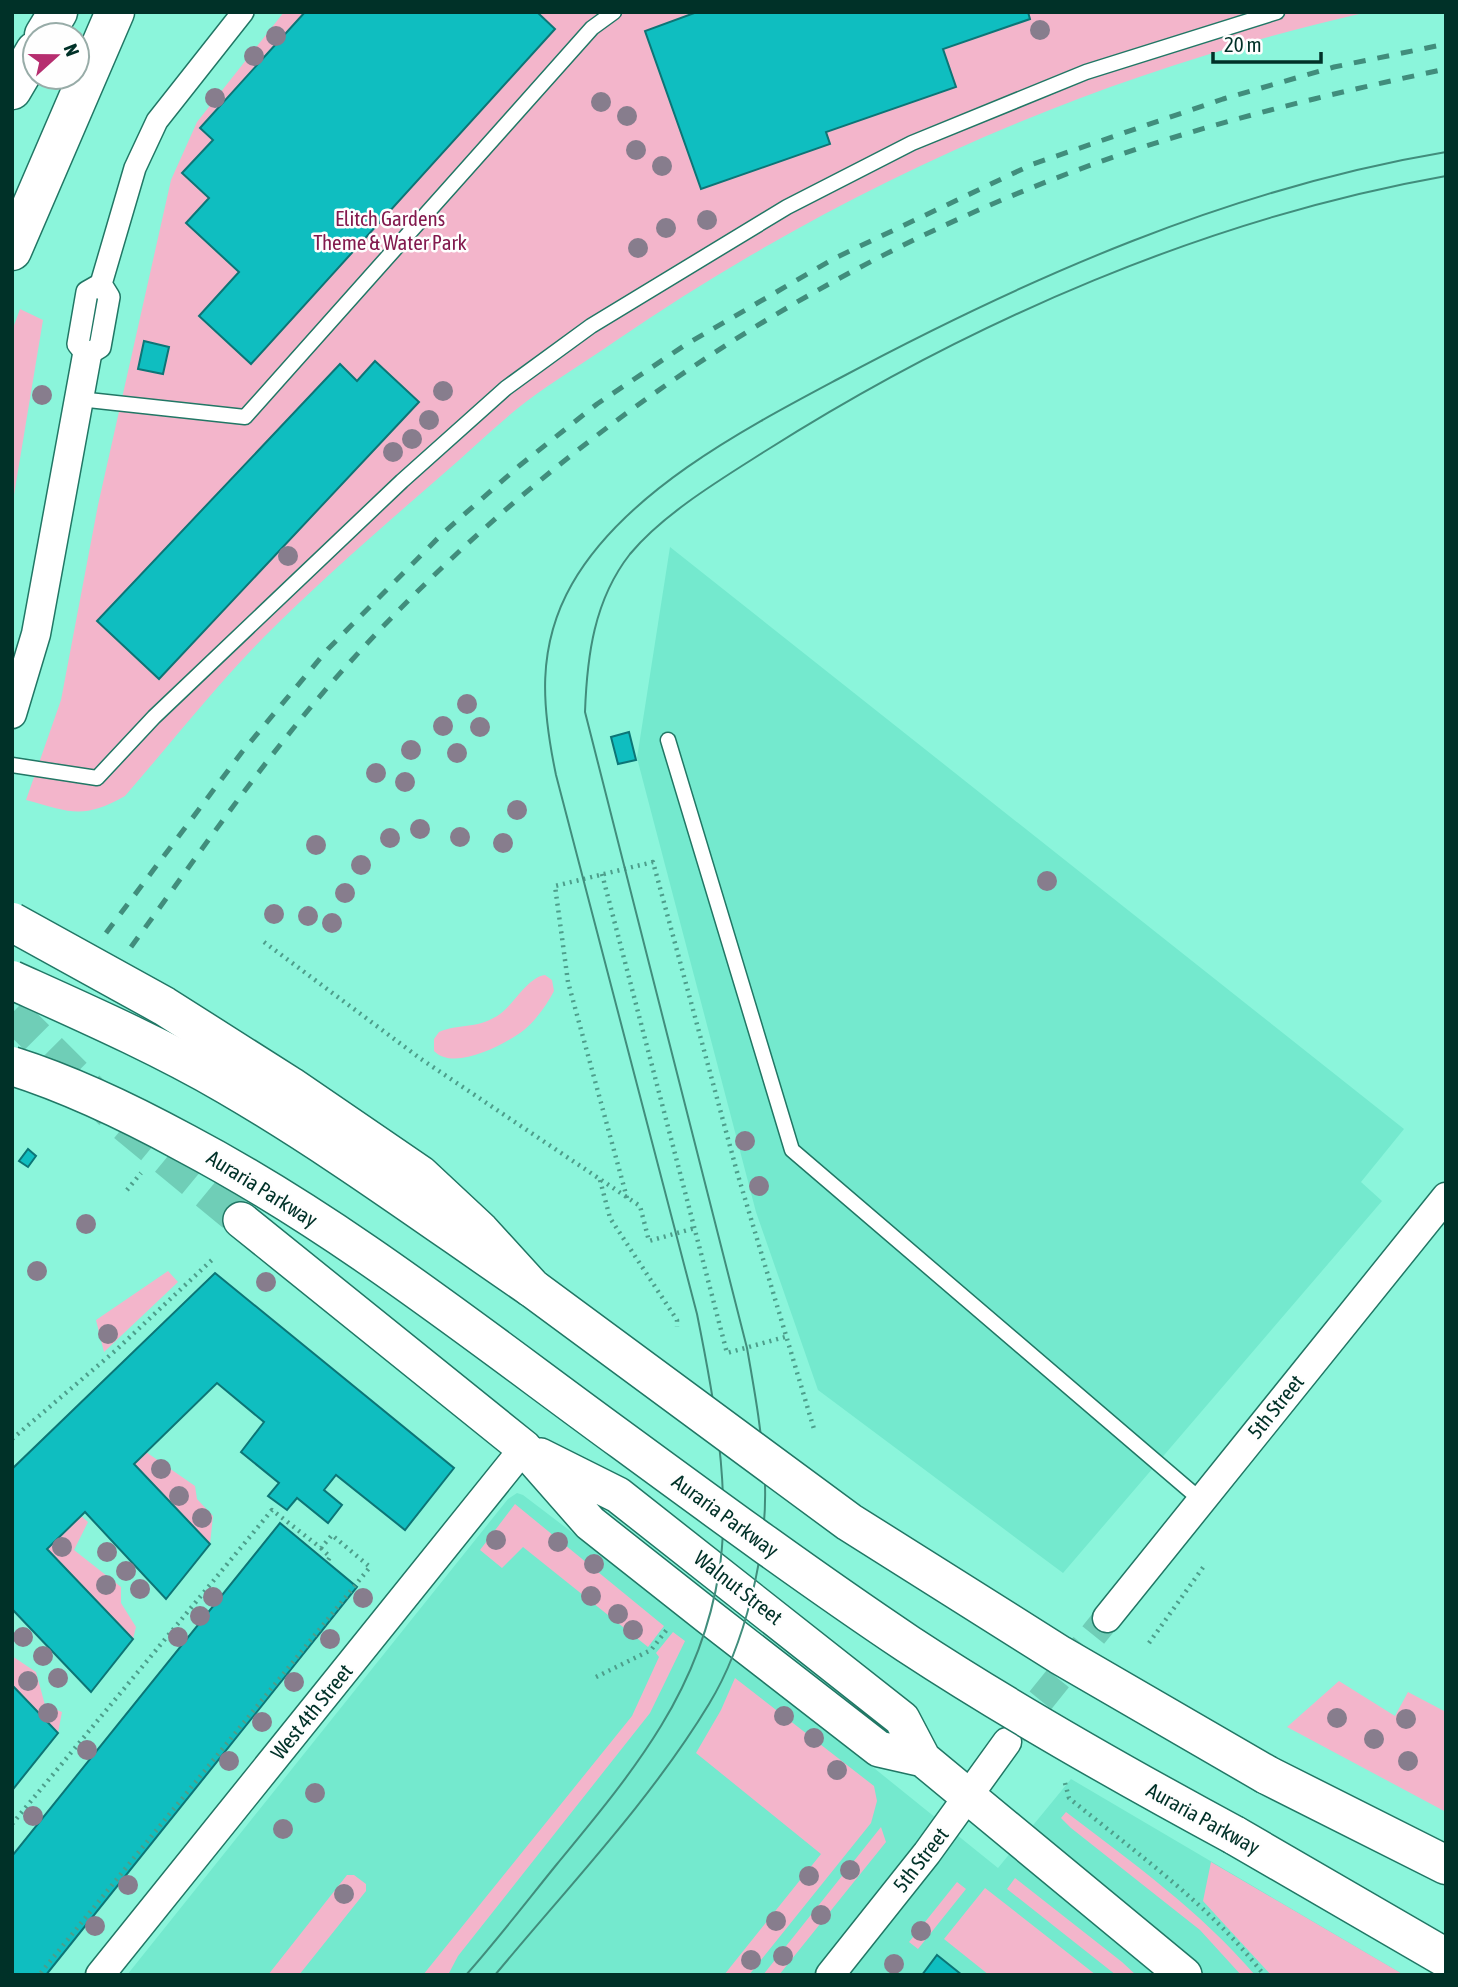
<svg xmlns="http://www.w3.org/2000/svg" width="1458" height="1987" font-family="'Asap Condensed',sans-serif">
<rect width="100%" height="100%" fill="#8bf5db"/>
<path fill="#74e9ce" d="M 670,547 L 1404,1129 L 1361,1182 L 1382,1201 L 1063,1573 L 818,1390 L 756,1212 L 637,758 Z
M 517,1493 L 523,1495 L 740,1660 L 998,1868 L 1071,1779 L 1404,1975 L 127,1975 L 508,1499 Z"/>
<path fill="#f3b5cb" d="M 284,12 L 1368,12 C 1094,74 845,184 614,342 C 585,362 555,380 527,401 C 497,424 470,451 442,475 C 381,528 321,580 264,637 C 215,687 171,743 125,796 C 82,820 71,812 26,800 L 61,700 L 98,505 L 171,180 L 197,122 Z
M 20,309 L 43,320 L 12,507 L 12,331 Z
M 545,975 L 552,980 L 554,991 C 547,1005 535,1021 524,1030 C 506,1044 454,1072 434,1051 L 434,1039 L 439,1032 C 459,1023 477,1030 500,1014 C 514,1004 528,977 545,975 Z
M 168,1271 L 178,1282 L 104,1352 L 96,1320 Z
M 146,1452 L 195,1486 L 197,1499 L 213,1516 L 210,1544 L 134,1464 Z
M 515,1504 L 664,1626 L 648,1647 L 523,1547 L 502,1568 L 480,1550 Z
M 81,1516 L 88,1522 L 74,1550 L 121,1587 L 121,1603 L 136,1627 L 133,1639 L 47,1549 Z
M 673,1632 L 685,1641 L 650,1713 L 458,1956 L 448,1975 L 423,1975 L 632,1716 L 659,1657 L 656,1653 Z
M 12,1656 L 36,1672 L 45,1705 L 62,1712 L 58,1733 L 12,1685 Z
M 735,1678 L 874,1786 L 877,1801 L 871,1823 L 749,1975 L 724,1975 L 821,1854 L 696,1753 L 721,1710 Z
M 1339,1681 L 1395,1716 L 1408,1692 L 1446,1712 L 1446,1812 L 1287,1727 Z
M 1066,1812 C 1133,1863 1200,1911 1255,1975 L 1241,1975 L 1200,1930 L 1071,1828 L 1061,1818 Z
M 881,1827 L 886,1842 L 779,1975 L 763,1975 Z
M 1211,1862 L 1404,1975 L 1271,1975 L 1203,1901 Z
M 347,1875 L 354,1875 L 366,1884 L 366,1891 L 299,1975 L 268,1975 Z
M 1015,1878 L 1122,1962 L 1136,1975 L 1116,1975 L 1007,1889 Z
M 957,1882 L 966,1889 L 918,1949 L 909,1942 Z
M 985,1888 L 1096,1975 L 989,1975 L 944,1939 Z"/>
<path fill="#0fbec0" stroke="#0c7576" stroke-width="2" d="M 305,12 L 537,12 L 555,29 L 251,364 L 199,316 L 239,272 L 186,223 L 209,198 L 182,173 L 213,140 L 200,128 Z
M 697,12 L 1028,12 L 1030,19 L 943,49 L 956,87 L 826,132 L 830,144 L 701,189 L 645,31 Z
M 144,341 L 169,347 L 163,374 L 138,369 Z
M 375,361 L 419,402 L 159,679 L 97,621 L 340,364 L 357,381 Z
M 629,732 L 636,760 L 618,764 L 611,737 Z
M 28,1149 L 36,1156 L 28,1167 L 19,1161 Z
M 215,1273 L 454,1468 L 405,1530 L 336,1475 L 324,1490 L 342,1505 L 328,1523 L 297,1498 L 287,1510 L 268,1496 L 279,1483 L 241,1452 L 264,1422 L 217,1383 L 134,1464 L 210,1544 L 166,1599 L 85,1512 L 47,1549 L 133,1639 L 91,1692 L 12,1609 L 12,1469 Z
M 280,1523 L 357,1587 L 46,1975 L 12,1975 L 12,1856 Z
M 12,1685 L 58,1733 L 14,1788 L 12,1786 Z
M 937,1955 L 962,1975 L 922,1975 Z"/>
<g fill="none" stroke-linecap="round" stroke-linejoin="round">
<path stroke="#6fceb7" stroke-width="28" stroke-dasharray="28 14" stroke-linecap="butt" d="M 1014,1733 L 1107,1618"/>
<path stroke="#6fceb7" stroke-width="35" stroke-dasharray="35 18" stroke-linecap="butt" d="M 12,1013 L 115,1116 L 241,1220"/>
<defs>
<path id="service" d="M 79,399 L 245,417 L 592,28 L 614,12
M 668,740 L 792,1150 L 1202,1501
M 12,765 L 97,778 L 154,717 L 402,481 L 506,388 L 591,326 L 787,207 L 912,143 L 1086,72 L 1277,12"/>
<path id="pedestrian" d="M 101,284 L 109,297 L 100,347 L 87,355 L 78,344 L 87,292 L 101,284 L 135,168 L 157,121 L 243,12"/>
<path id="minor" d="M 12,714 L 36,634 L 87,355
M 1107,1618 L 1446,1197
M 100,1975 L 524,1448
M 830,1975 L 927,1853 L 1007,1742"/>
<path id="tertiary" d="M 241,1220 L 524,1448 L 590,1523 L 709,1617 L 879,1749 L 923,1759
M 540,1456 L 618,1495 L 902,1719 L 923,1759 L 1184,1975"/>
<path id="primary" d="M 1267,1775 L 1446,1865
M 1234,1835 L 1446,1958"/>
<path id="motorway" d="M 44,35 L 58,12
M 12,90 L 35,51
M 12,251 L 115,12"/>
</defs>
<use href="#service" stroke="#217765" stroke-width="17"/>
<use href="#pedestrian" stroke="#217765" stroke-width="24"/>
<use href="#minor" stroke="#217765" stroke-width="31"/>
<use href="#tertiary" stroke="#217765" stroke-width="38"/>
<use href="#primary" stroke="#217765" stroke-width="41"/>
<use href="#motorway" stroke="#217765" stroke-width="41"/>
<path stroke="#4d9e8b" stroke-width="4.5" stroke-dasharray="2 5" stroke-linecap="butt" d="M 602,874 L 727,1353 L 785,1337
M 264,942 L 421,1059 L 640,1206 L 649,1241 L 695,1228
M 600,1180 L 610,1218 L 677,1320 L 677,1327
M 127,1190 L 141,1173
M 627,1198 L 568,982 L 555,886 L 653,862 L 737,1172 L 814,1429
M 12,1439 L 115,1351 L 214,1258
M 321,1548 L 330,1557 L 327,1562
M 1149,1643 L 1204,1566
M 596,1677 L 651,1650 L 668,1628
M 1065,1783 L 1069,1798 C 1136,1853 1210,1905 1264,1975
M 12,1824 L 272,1510 L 321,1548 L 332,1535 L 370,1567 L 39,1975"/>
<use href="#service" stroke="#fff" stroke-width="14"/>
<use href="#pedestrian" stroke="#fff" stroke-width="21"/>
<use href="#minor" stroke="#fff" stroke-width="28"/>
<use href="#tertiary" stroke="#fff" stroke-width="35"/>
<use href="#primary" stroke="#fff" stroke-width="38"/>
<use href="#motorway" stroke="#fff" stroke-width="38"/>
<path stroke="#418d7c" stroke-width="2" d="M 466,1975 C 498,1939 527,1901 557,1864 C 632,1773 700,1693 719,1572 C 732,1492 713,1393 697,1314 L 556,775 C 542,708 536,647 572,584 C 625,491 746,428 838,379 C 1029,277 1231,188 1446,152
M 495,1975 C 567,1888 651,1800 709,1704 C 745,1645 767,1553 765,1485 C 763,1438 755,1393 747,1348 L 585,712 C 587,656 594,600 630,554 C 664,513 723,478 767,450 C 971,321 1208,218 1446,176"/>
<path stroke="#418d7c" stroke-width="5" stroke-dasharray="12 12" stroke-linecap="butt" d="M 106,933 L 242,752 L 328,649 L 442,534 L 519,466 L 597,404 L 685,345 L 835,258 L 1033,164 L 1223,99 L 1334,67 L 1446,44
M 131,947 C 197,857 260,764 334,680 C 548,437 830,251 1137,149 C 1238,116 1342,91 1446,69"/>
<defs>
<path id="primary-bridge" d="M 12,922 L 164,1006 L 290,1086 L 420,1175 L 480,1231 L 532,1288 L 849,1522 L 1060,1655 L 1267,1775
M 12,1066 C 72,1085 130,1113 185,1143 C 342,1226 480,1337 623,1441 C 717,1510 811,1579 908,1644 C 1013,1713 1123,1775 1234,1835"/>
<path id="motorway-bridge" d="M 12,980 C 85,1013 158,1045 227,1085 C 332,1146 431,1219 532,1288"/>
</defs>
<use href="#primary-bridge" stroke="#217765" stroke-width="41" stroke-linecap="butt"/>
<use href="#motorway-bridge" stroke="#217765" stroke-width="41" stroke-linecap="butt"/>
<use href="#primary-bridge" stroke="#fff" stroke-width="38"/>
<use href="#motorway-bridge" stroke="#fff" stroke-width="38"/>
</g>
<g fill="#877d8d">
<circle cx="1040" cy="30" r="10"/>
<circle cx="276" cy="36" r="10"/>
<circle cx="254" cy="56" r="10"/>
<circle cx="215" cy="98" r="10"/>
<circle cx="601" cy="102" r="10"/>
<circle cx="627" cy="116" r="10"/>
<circle cx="636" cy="150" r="10"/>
<circle cx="662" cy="166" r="10"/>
<circle cx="707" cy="220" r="10"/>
<circle cx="666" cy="228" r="10"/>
<circle cx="638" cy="248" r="10"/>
<circle cx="443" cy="391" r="10"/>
<circle cx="42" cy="395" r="10"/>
<circle cx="429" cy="420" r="10"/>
<circle cx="412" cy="439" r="10"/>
<circle cx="393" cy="452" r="10"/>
<circle cx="288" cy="556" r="10"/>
<circle cx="467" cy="704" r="10"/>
<circle cx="443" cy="726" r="10"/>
<circle cx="480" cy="727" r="10"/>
<circle cx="411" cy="750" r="10"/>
<circle cx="457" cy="753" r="10"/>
<circle cx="376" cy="773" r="10"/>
<circle cx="405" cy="782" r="10"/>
<circle cx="517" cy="810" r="10"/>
<circle cx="420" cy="829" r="10"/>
<circle cx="460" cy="837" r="10"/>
<circle cx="390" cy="838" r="10"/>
<circle cx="503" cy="843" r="10"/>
<circle cx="316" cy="845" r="10"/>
<circle cx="361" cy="865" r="10"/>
<circle cx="1047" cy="881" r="10"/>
<circle cx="345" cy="893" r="10"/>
<circle cx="274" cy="914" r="10"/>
<circle cx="308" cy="916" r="10"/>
<circle cx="332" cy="923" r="10"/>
<circle cx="745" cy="1141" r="10"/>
<circle cx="759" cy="1186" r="10"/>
<circle cx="86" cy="1224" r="10"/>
<circle cx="37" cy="1271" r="10"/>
<circle cx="266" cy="1282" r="10"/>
<circle cx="108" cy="1334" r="10"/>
<circle cx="161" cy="1469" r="10"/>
<circle cx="179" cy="1496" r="10"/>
<circle cx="202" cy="1518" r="10"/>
<circle cx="496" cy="1540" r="10"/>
<circle cx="558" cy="1542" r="10"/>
<circle cx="62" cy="1547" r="10"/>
<circle cx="107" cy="1552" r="10"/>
<circle cx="594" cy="1564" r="10"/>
<circle cx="126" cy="1571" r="10"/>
<circle cx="106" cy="1585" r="10"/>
<circle cx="140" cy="1589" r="10"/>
<circle cx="591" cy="1596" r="10"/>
<circle cx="213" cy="1597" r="10"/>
<circle cx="363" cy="1598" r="10"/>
<circle cx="618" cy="1614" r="10"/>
<circle cx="200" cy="1616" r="10"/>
<circle cx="633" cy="1630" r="10"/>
<circle cx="23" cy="1637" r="10"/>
<circle cx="178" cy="1637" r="10"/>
<circle cx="330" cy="1639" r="10"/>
<circle cx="43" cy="1656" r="10"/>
<circle cx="58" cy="1678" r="10"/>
<circle cx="28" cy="1681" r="10"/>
<circle cx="294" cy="1682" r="10"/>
<circle cx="48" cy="1713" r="10"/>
<circle cx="784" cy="1716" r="10"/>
<circle cx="1337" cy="1718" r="10"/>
<circle cx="1406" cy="1719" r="10"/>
<circle cx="262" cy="1722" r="10"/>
<circle cx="814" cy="1738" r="10"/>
<circle cx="1374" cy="1739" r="10"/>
<circle cx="87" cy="1750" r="10"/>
<circle cx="229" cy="1761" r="10"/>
<circle cx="1408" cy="1761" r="10"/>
<circle cx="837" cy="1770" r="10"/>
<circle cx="315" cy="1793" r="10"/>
<circle cx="33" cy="1816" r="10"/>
<circle cx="283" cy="1829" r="10"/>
<circle cx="850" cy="1870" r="10"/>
<circle cx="809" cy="1876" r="10"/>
<circle cx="128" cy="1885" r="10"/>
<circle cx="344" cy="1894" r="10"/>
<circle cx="821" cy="1915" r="10"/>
<circle cx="776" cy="1921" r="10"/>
<circle cx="95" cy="1926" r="10"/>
<circle cx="921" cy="1931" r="10"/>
<circle cx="783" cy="1956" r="10"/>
<circle cx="751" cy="1960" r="10"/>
<circle cx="894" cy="1964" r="10"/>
</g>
<g text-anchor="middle" stroke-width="5" stroke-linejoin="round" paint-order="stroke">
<g font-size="21" fill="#831a4e" stroke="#fefefe">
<text x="390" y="226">Elitch Gardens<tspan x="390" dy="24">Theme &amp; Water Park</tspan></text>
</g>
<g font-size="21" fill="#003128" stroke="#fefefe">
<text transform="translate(262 1189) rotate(32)" y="7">Auraria Parkway</text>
<text transform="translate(1276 1407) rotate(-51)" y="7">5th Street</text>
<text transform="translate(725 1516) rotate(36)" y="7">Auraria Parkway</text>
<text transform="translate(738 1588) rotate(38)" y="7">Walnut Street</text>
<text transform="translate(312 1712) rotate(-51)" y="7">West 4th Street</text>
<text transform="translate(1203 1819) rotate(29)" y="7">Auraria Parkway</text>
<text transform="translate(921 1860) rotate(-52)" y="7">5th Street</text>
</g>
</g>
<rect width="1458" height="1987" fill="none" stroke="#003128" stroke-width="28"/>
<g transform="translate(56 56) rotate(69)"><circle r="33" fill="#fefefe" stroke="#98aca8" stroke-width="2"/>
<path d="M0-5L12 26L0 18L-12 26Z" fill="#b62e6f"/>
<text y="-10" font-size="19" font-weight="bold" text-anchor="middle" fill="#003128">N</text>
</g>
<path d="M1213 52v10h108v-10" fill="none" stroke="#003128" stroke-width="3.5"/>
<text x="1224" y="52" font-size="21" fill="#003128" stroke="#fefefe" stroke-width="5" paint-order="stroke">20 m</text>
</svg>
